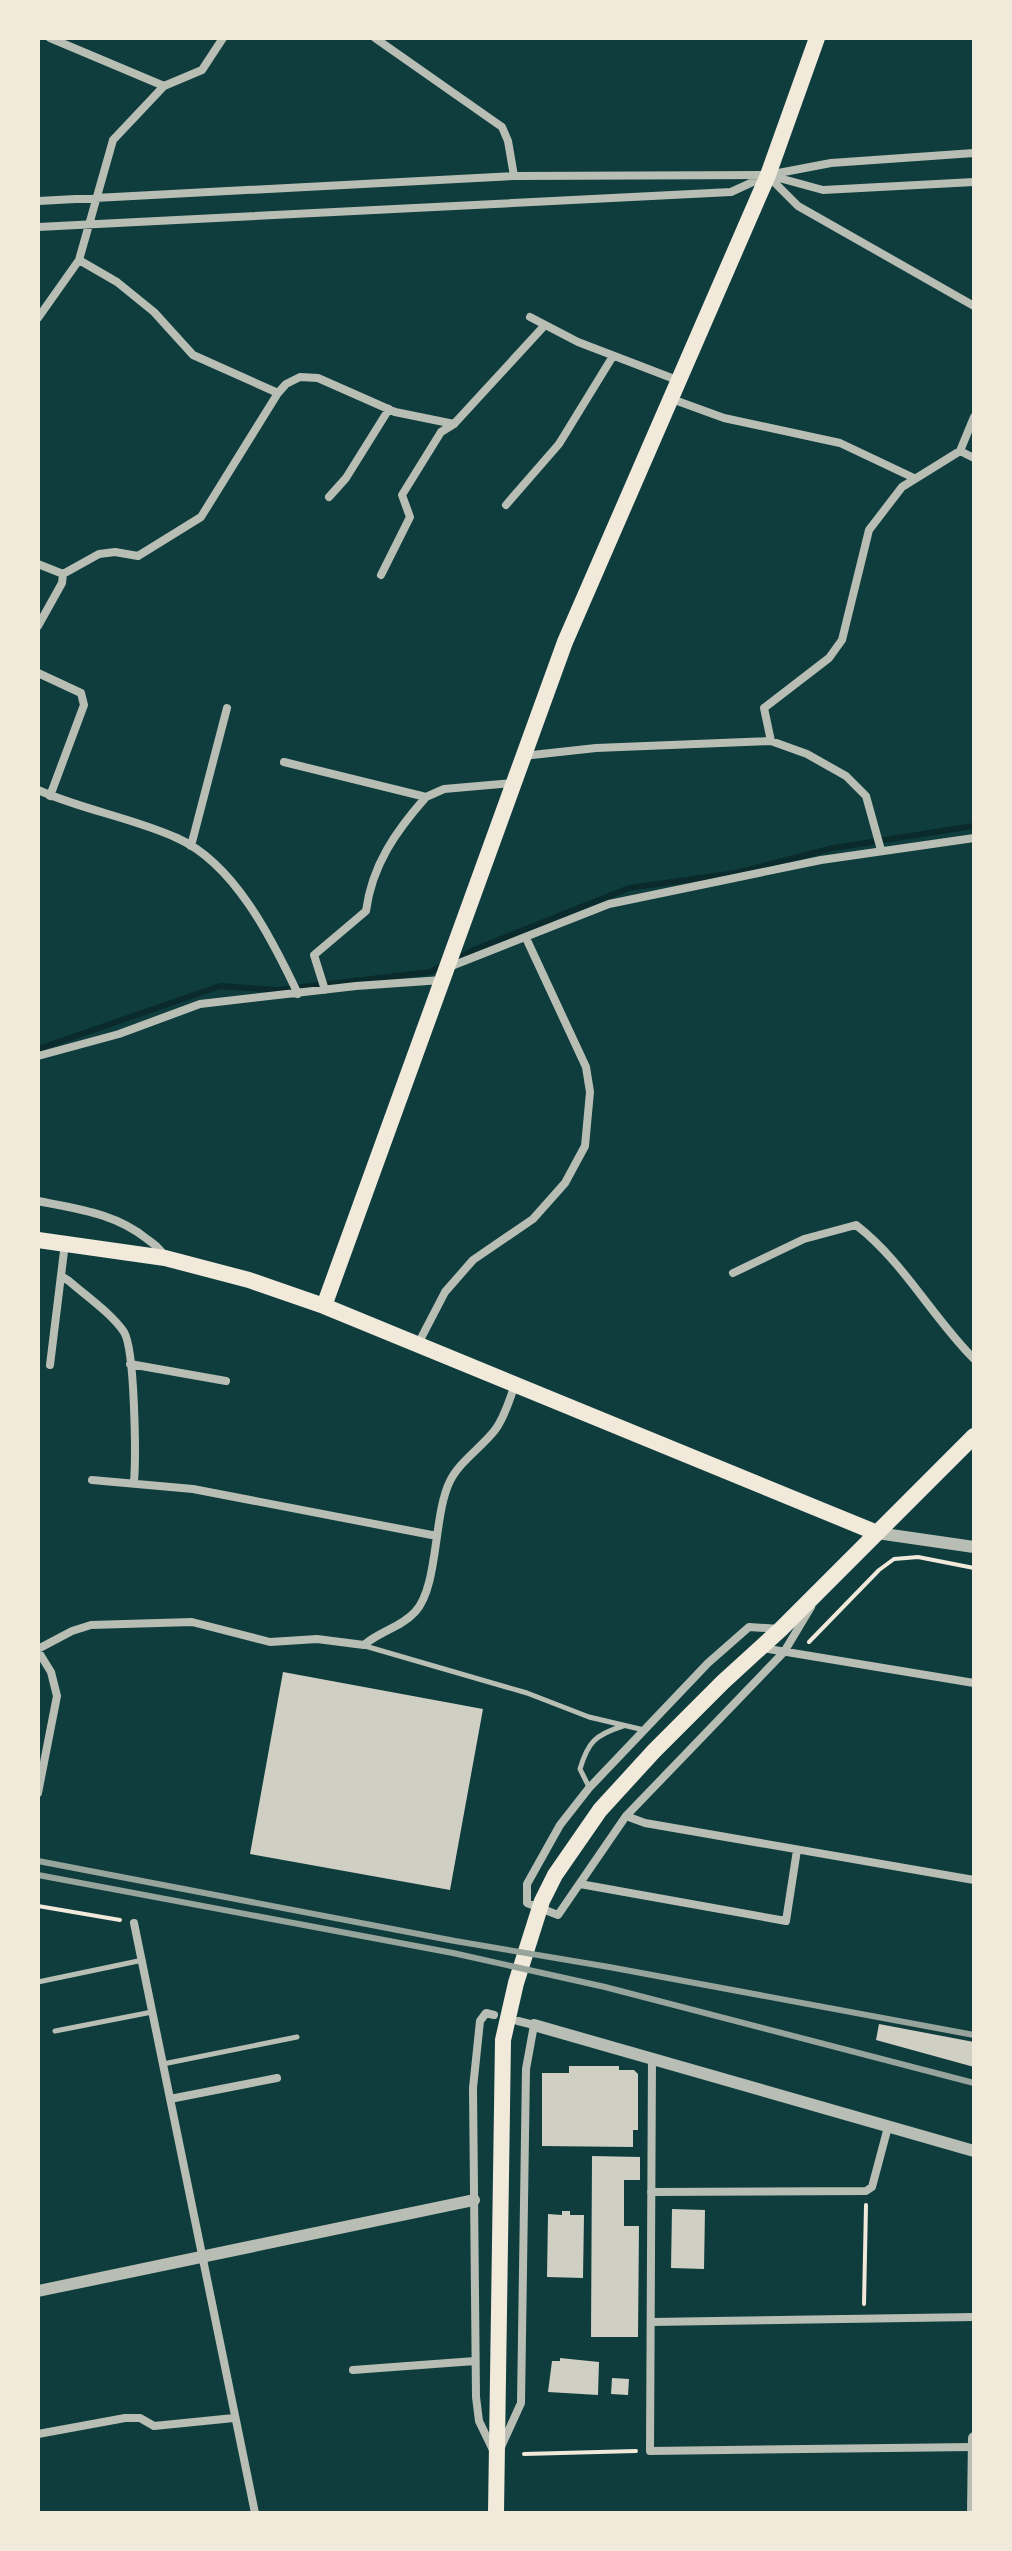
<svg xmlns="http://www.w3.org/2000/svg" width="1012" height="2551" font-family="Signika,sans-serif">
<rect width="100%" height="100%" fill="#0f3d3e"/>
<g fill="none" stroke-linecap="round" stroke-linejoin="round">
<path stroke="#0a2a2b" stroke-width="6" d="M 455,960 L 476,949 L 629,888 L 736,873 L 833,848 L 974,826
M 38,1049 L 220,986 L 277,990 L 430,972 L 445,965"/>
</g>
<path fill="#cfcfc3" d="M 283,1672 L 483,1709 L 450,1890 L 250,1854 Z
M 879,2024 L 974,2042 L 974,2067 L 876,2040 Z
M 569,2066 L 619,2066 L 619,2070 L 634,2070 L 638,2074 L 638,2130 L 633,2130 L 633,2147 L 542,2146 L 542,2073 L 569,2073 Z
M 592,2156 L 640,2157 L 640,2180 L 624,2180 L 624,2226 L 639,2226 L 638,2337 L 591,2337 Z
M 672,2209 L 705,2210 L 704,2269 L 671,2268 Z
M 562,2211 L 570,2211 L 570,2215 L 584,2215 L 583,2278 L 547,2277 L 548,2214 L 562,2215 Z
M 560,2358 L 599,2362 L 598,2395 L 548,2392 L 552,2361 L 560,2361 Z
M 612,2378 L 629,2379 L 628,2395 L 611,2394 Z"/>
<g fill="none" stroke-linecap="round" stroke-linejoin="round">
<path stroke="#f1e9da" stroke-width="4" d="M 809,1642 L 879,1570 L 894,1559 L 918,1557 L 974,1568
M 38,1906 L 120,1920
M 864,2304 L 866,2205
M 524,2454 L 636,2451"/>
<path stroke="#b8beb3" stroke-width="5" d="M 365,1646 L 527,1693 L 589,1717 L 644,1730
M 589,1787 L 580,1769 C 588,1742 595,1735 623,1726
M 38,1982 L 143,1960
M 55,2031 L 152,2012
M 163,2064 L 297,2037"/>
<path stroke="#b8beb3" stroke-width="8" d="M 50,38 L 164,86
M 375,38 L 502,127 L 508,141 L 514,176
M 769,177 L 798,206 L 974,306
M 38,201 L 514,176 L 768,175 L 831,163 L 974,153
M 38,227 L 731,192 L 768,175 L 823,190 L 974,182
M 79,260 L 117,282 L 154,312 L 193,355 L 278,393
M 530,317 L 578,342 L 677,380
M 38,318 L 79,260 L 113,140 L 164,86 L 202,70 L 223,38
M 669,398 L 724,418 L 840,443 L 914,478
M 960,451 L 974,458
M 329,497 L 346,478 L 389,409
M 506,505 L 559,444 L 613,356
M 38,564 L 63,574 L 62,583 L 38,626
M 63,574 L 99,554 L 115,552 L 138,556 L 201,517 L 278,393 L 286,384 L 300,377 L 318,378 L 395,412 L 454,424
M 381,575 L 410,517 L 402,495 L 441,432 L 454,424 L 545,325
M 38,673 L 81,693 L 84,705 L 50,796
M 771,741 L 764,708 L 829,658 L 842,640 L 869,530 L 902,487 L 960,451 L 974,417
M 523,756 L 596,748 L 771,741 L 807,754 L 846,776 L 866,796 L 881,850
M 284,762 L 426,797 L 444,789 L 513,783
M 38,790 C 83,810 133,818 177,838 C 234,863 272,939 298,994
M 191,846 L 227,708
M 449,967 L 609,904 L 821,860 L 974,838
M 325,990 L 314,955 L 366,911 C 372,865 396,831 426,797
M 38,1056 L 119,1034 L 200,1004 L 356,986 L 442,980
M 38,1201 C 77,1209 115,1213 147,1239 C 154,1244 161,1249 165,1257
M 733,1273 L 804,1239 L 856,1225 C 903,1261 932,1317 974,1359
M 61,1276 L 69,1281 C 86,1296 111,1313 124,1332 C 135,1350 136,1456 134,1482
M 418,1344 L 445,1292 L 473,1260 L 533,1219 L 565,1183 L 585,1146 L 590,1092 L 586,1067 L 526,938
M 130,1364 L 226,1381
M 50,1365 L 65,1243
M 92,1480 L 193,1489 L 437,1536
M 781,1629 L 749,1627 L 708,1663 L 589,1788 L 560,1825 L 527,1884 L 527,1903 L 558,1915 L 626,1816 L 784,1652 L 811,1607
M 762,1648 L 974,1683
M 38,1649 L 72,1631 L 91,1625 L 192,1622 L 270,1642 L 317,1639 L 364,1645 C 380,1631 400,1628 415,1612 C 439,1586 433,1515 450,1481 C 459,1462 482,1447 495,1430 C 505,1417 509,1400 515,1385
M 38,1651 L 51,1672 L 57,1696 L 38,1793
M 626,1816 L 645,1823 L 974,1880
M 580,1884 L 786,1921 L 797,1850
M 134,1923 L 255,2513
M 652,2059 L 650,2451 L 974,2447
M 170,2099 L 277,2078
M 651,2192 L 866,2191 L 872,2187 L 888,2127
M 651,2322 L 974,2317
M 353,2370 L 475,2361
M 38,2434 L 125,2418 L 140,2418 L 154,2426 L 234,2418
M 501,2447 L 521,2403 L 526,2069 L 534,2025 L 518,2021
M 493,2450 L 479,2421 L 476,2397 L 473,2088 L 480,2021 L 486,2013 L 494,2015"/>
<path stroke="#b8beb3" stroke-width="12" d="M 877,1533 L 974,1547
M 534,2025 L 974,2151
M 38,2291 L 474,2200
M 973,2513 L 974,2438"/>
<path stroke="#f1e9da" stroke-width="16" d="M 38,1240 L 165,1258 L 249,1280 L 324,1306 L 877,1533
M 324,1306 L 565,642 L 768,175 L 817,38
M 496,2513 L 503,2040 L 516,1983 L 542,1901 L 555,1875 L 600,1810 L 654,1751 L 723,1682 L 781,1629 L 974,1436"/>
<path stroke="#97a49c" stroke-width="6" d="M 38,1861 L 455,1941 L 609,1967 L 974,2035
M 38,1875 L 453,1953 L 605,1987 L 974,2083"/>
</g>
<rect width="1012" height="2551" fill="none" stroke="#f1e9da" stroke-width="80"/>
</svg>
